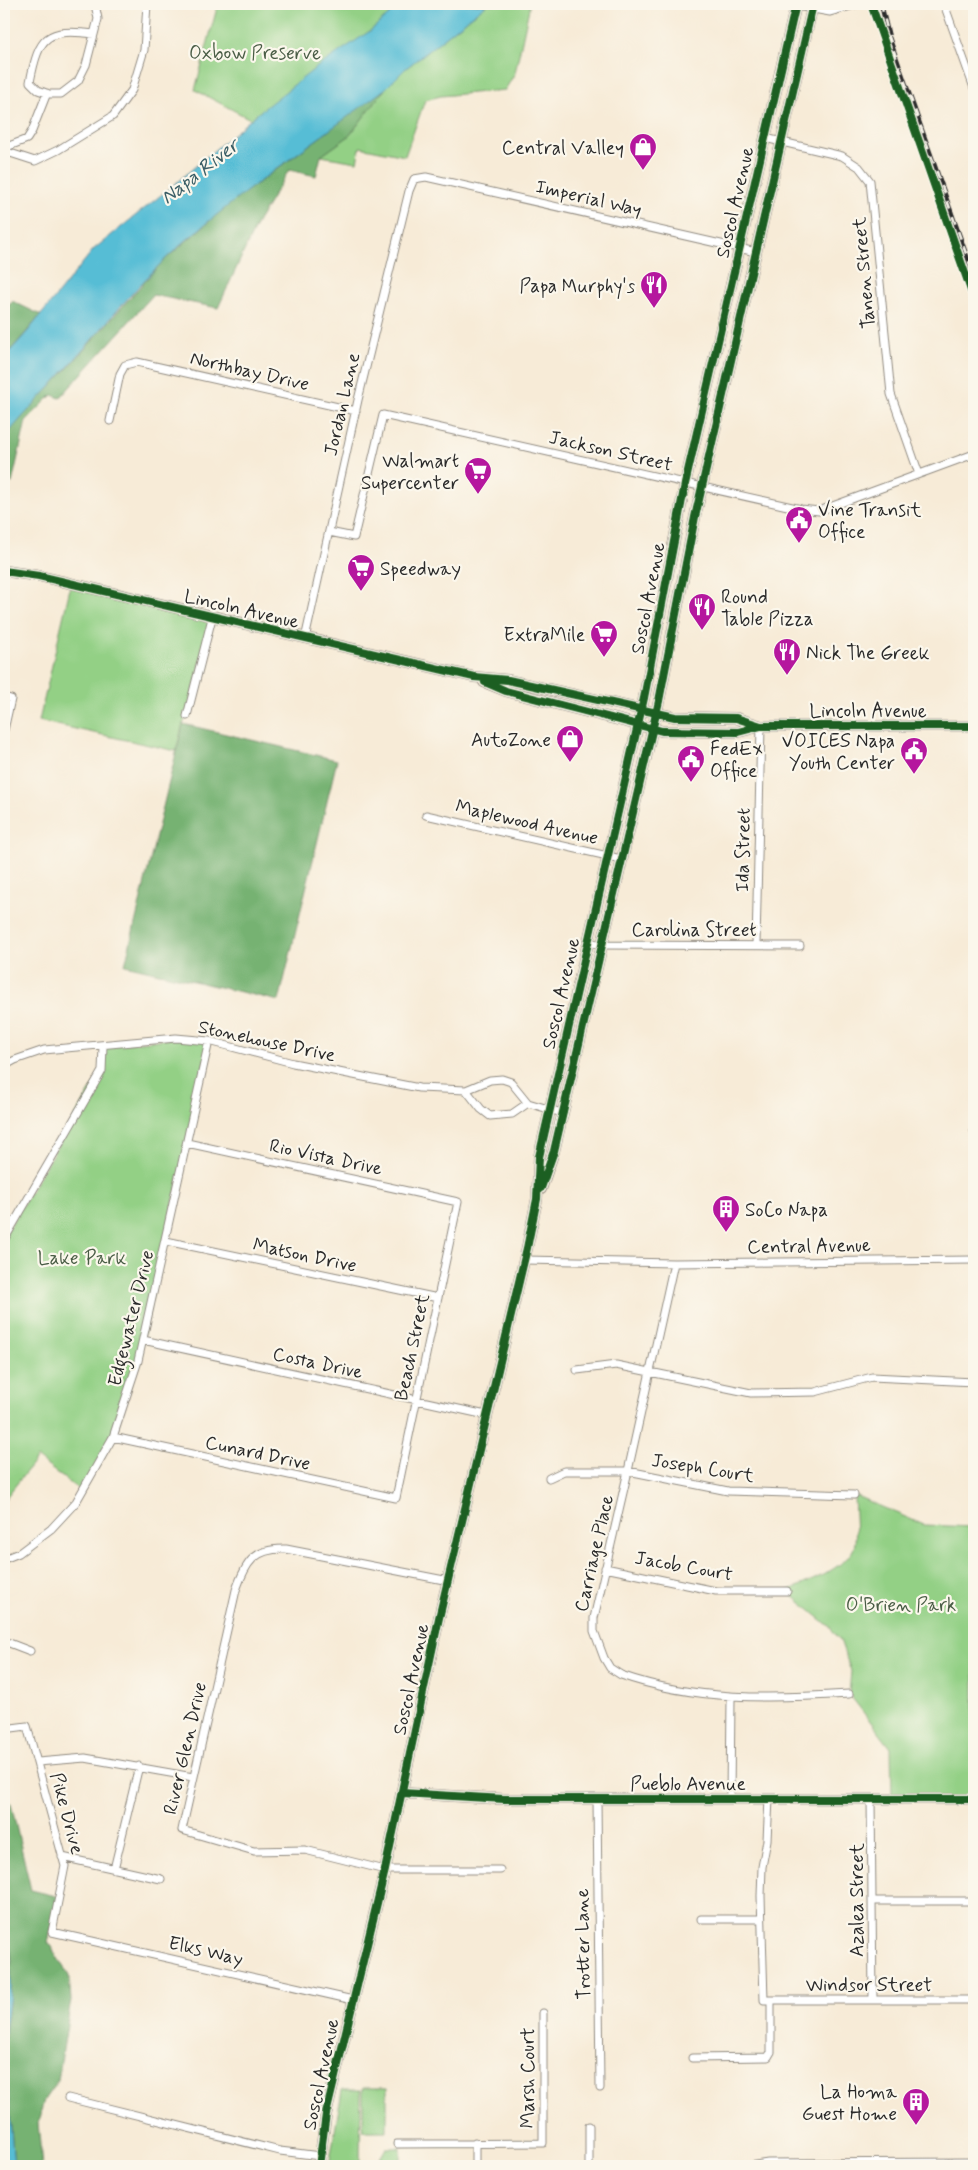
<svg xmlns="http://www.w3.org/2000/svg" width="978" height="2170" font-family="Mynerve,sans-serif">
<rect width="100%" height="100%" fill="#fbf7ec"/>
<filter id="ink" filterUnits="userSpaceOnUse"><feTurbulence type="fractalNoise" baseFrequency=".02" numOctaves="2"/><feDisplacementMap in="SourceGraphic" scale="10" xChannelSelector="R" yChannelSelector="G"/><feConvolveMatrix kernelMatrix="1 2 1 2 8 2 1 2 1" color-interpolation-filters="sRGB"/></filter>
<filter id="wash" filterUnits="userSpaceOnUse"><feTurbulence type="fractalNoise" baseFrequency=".0096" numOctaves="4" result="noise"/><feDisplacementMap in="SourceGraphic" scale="20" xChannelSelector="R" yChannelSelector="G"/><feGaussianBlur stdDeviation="1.12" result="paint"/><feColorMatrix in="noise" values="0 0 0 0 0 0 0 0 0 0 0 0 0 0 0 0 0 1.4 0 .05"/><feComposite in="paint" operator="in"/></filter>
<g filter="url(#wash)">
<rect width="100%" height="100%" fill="#f7ebd7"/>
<path fill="#93d085" stroke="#5f7e58" d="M 218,4 L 401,4 L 370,31 L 250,119 L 195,90 Z
M 487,4 L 530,4 L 515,73 L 505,90 L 441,96 L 425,100 L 405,156 L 360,147 L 357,162 L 321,156 L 349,136 L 385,89 L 405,69 Z
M 71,584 L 212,618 L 187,716 L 183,724 L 176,751 L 39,721 Z
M 176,1038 L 209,1041 L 138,1361 L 113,1437 L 82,1492 L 37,1458 L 4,1500 L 4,1236 L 102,1071 L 103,1046 Z
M 854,1495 L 924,1525 L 974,1527 L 974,1799 L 892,1799 L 891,1748 L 849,1694 L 851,1671 L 840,1640 L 829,1626 L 787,1591 C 806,1583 843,1569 853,1550 C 858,1541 854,1506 854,1495 Z
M 363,2088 L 387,2088 L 387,2131 L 363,2131 Z
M 342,2090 L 361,2090 L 360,2162 L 379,2160 L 386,2148 L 401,2148 L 401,2166 L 329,2166 Z"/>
<path fill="#76b272" stroke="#506e4e" d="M 385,89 L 349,136 L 321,156 L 316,176 L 289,170 L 258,221 L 218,308 L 153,295 L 60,398 L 52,395 L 26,421 L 12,483 L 4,482 L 4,438 L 24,414 L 67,369 L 161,263 L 227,206 Z
M 12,301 L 41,315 L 4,358 L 4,312 Z
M 183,724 L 337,760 L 279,1001 L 125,965 Z
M 4,1796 L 11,1804 L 31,1890 L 60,1897 L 48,1942 L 69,1976 L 71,2000 L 58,2080 L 44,2100 L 38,2123 L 42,2166 L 14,2166 L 4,2042 L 9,2004 L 12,1960 L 4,1907 Z"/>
<path fill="#57bdd5" stroke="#417480" d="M 401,4 L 487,4 L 405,69 L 385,89 C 318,140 247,187 183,243 C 140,280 105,326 67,368 C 46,392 24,414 4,438 L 4,358 L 28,331 L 94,249 L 176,183 L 258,113 L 317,67 L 370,31 Z
M 4,1907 C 13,1953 13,1988 4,2034 Z
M 4,2042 L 14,2166 L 4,2166 Z"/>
</g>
<g filter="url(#ink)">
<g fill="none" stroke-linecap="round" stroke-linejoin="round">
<defs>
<path id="street" d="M 615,4 L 618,4
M 785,4 L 830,12 L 858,4
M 944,4 L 974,88
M 94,34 C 46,28 39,36 30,82 L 38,90 L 49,94 L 61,94 L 78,81 L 86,65 L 98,19 L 95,4
M 765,138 L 842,156 L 859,167 L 870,181 L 891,394 L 919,474
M 4,148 L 27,139 L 32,131 L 47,93
M 4,151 L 35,161 L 58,150 L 113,116 L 132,90 L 144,50 L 147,4
M 110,421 L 120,374 L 125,365 L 137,362 L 356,411
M 329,532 L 354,537 L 383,415 L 801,509 L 819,511 L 974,454
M 305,639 L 358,400 L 409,191 L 414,179 L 426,177 L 756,252
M 4,697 L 11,699 L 4,730
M 187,716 L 212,618
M 426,815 L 621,859
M 589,942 L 601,945 L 800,946
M 756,945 L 761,726
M 974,1046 L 974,1131
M 4,1066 L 15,1060 L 44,1050 L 176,1038 L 209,1041 L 293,1063 L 419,1088 L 466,1090 L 490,1080 L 502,1079 L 511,1082 L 528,1103 L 562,1113
M 466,1090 L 481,1109 L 490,1116 L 512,1114 L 528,1103
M 4,1240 L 102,1071 L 103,1046
M 166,1241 L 438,1298
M 525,1260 L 674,1263 L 974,1260
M 674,1263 L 628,1471 L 594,1618 L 594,1631 L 604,1658 L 610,1668 L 621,1675 C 695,1701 771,1699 849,1694
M 143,1340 L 486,1415
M 577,1370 L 616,1365 L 751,1393 L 815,1392 L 872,1377 L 974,1382
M 113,1437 L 396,1498 L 458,1202 L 187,1143
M 549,1478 L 564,1471 L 628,1471 L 728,1491 L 854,1495
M 4,1559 L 19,1553 L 51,1529 L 76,1502 L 113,1437 L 138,1361 L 209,1041
M 605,1568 L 716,1591 L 787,1591
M 449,1581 L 286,1549 C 254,1548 246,1562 236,1590 L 182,1830 L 254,1851 L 305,1850 L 385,1870 L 500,1870
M 4,1641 L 30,1651
M 4,1729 L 27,1726 L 65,1866 L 52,1932 L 353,2000
M 38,1762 L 85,1758 L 193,1777
M 597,1799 L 600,2088
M 730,1799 L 731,1698
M 769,1799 L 767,1840 L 762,1867 L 761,1896 L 764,2000 L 974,2000
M 871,1799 L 873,2000
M 62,1857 L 161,1879
M 114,1869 L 139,1766
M 873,1901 L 974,1901
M 701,1919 L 761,1919
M 692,2058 L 768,2057 L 771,2052 L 771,2000
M 68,2098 L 280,2151 L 320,2156
M 397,2144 L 543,2143 L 543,2013
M 475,2166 L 475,2143
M 589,2166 L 589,2126
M 749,2166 L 768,2163 L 974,2162"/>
<path id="secondary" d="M 4,571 L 39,576 L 474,677 L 508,680 L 675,717 L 736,718 L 761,726
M 484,682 L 506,691 L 662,731 L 738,732 L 761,726 L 974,726
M 541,1189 L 554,1151 L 659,701 L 695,517 L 813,4
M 402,1793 L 504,1799 L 974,1799
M 319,2166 L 326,2114 L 385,1870 L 439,1618 L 527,1248 L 537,1199 L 539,1157 L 644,698 L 685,484 L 796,4"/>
</defs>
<use href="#street" stroke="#918b81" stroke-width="9"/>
<use href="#secondary" stroke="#918b81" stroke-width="12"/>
<use href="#street" stroke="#fff" stroke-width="7"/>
<use href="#secondary" stroke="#fbe5cf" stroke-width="10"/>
<defs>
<path id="rail" d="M 881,4 L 889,37 L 974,276"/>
</defs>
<use href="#rail" stroke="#2b2b2b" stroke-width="4.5"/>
<use href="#rail" stroke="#fbf7ec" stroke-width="2.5" stroke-dasharray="8" stroke-linecap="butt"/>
<defs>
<path id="cycleway" d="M 871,4 L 974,299
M 4,571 L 39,576 L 474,677 L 508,680 L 675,717 L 736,718 L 761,726
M 485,682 L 506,691 L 662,731 L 738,732 L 761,726 L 974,726
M 541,1188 L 554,1151 L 659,701 L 695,517 L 813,4
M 402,1793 L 504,1799 L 974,1799
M 319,2166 L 326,2114 L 385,1870 L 439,1618 L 527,1248 L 537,1199 L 539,1157 L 644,698 L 685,484 L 796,4"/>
</defs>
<use href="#cycleway" stroke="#fbf7ec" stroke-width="11"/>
<use href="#cycleway" stroke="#1b5e20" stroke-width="8"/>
</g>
</g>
<defs>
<symbol id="shop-pin" viewBox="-11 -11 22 30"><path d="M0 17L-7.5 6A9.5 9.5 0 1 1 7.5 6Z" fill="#b5179e" stroke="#fbf7ec"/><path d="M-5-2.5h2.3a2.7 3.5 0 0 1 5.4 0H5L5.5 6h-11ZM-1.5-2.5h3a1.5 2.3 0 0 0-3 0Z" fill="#fff"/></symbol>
<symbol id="restaurant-pin" viewBox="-11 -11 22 30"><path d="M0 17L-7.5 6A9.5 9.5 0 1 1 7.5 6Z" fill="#b5179e" stroke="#fbf7ec"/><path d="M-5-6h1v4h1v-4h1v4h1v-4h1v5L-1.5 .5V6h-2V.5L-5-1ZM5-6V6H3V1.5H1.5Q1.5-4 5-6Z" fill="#fff"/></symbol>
<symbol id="supermarket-pin" viewBox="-11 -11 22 30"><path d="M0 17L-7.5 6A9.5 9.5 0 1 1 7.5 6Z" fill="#b5179e" stroke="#fbf7ec"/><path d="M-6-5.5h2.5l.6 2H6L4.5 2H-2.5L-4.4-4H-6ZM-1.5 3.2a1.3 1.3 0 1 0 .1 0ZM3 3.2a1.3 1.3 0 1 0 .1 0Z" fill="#fff"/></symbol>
<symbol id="civic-pin" viewBox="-11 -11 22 30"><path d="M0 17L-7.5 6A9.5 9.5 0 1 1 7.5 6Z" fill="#b5179e" stroke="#fbf7ec"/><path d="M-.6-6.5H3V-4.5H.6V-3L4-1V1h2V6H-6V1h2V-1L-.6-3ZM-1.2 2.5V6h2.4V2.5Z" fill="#fff"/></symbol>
<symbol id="building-pin" viewBox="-11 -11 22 30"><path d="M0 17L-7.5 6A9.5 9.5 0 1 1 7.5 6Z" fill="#b5179e" stroke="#fbf7ec"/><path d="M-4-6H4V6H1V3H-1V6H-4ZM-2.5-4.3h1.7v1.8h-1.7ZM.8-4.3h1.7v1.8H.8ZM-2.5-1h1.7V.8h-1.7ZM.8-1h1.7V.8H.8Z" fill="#fff"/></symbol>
</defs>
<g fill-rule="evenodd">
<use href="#shop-pin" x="627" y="131" width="32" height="43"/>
<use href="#restaurant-pin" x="638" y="269" width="32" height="43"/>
<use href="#supermarket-pin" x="462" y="455" width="32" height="43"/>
<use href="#civic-pin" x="783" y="504" width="32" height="43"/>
<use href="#supermarket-pin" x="345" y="552" width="32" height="43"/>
<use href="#restaurant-pin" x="686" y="591" width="32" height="43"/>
<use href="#supermarket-pin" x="588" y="618" width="32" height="43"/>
<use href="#restaurant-pin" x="771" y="636" width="32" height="43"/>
<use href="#shop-pin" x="554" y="723" width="32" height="43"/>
<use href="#civic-pin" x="898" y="735" width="32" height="43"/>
<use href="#civic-pin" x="675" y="743" width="32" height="43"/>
<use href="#building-pin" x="710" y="1193" width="32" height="43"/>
<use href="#building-pin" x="900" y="2086" width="32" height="43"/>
</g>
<g text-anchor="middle" stroke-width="4.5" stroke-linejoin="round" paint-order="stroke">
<g font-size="19" fill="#4a5d46" stroke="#fbf7ec">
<text x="255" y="59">Oxbow Preserve</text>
<text x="82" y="1264">Lake Park</text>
<text x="901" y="1611">O'Brien Park</text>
</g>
<g font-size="19" fill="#2b2b2b" stroke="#fbf7ec" text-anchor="end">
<text x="624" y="154">Central Valley</text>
<text x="635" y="292">Papa Murphy's</text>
<text x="459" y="467">Walmart<tspan x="459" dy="22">Supercenter</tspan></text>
<text x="818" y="516" text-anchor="start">Vine Transit<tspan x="818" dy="22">Office</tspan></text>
<text x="380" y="575" text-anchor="start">Speedway</text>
<text x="721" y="603" text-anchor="start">Round<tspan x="721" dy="22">Table Pizza</tspan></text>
<text x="585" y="641">ExtraMile</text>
<text x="806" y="659" text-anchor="start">Nick The Greek</text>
<text x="551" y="746">AutoZone</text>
<text x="895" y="747">VOICES Napa<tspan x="895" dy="22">Youth Center</tspan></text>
<text x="710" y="755" text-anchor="start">FedEx<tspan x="710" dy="22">Office</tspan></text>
<text x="745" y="1216" text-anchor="start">SoCo Napa</text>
<text x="897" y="2098">La Homa<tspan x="897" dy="22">Guest Home</tspan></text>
</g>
<g font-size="19" fill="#2b2b2b" stroke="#fbf7ec">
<text transform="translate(589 197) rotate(13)" y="7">Imperial Way</text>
<text transform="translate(734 202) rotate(-77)" y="7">Soscol Avenue</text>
<text transform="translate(863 273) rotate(-95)" y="7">Tanen Street</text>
<text transform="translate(250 370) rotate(13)" y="7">Northbay Drive</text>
<text transform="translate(341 404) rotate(-77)" y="7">Jordan Lane</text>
<text transform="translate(611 450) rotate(13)" y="7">Jackson Street</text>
<text transform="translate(647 598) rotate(-79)" y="7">Soscol Avenue</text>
<text transform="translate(242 608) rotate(13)" y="7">Lincoln Avenue</text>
<text x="868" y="717">Lincoln Avenue</text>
<text transform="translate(527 821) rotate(13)" y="7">Maplewood Avenue</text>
<text transform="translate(742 850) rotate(-89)" y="7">Ida Street</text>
<text x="694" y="936">Carolina Street</text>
<text transform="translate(560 993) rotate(-77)" y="7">Soscol Avenue</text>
<text transform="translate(267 1040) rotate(12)" y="7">Stonehouse Drive</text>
<text transform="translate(326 1156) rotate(12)" y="7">Rio Vista Drive</text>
<text transform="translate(809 1245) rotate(-1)" y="7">Central Avenue</text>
<text transform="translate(305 1254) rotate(12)" y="7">Matson Drive</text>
<text transform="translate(130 1318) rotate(-76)" y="7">Edgewater Drive</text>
<text transform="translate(411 1347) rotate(-78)" y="7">Beach Street</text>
<text transform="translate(318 1362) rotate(12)" y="7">Costa Drive</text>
<text transform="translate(258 1452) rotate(12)" y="7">Cunard Drive</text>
<text transform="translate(703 1467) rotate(9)" y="7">Joseph Court</text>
<text transform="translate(593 1553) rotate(-77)" y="7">Carriage Place</text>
<text transform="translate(684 1565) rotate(10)" y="7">Jacob Court</text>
<text transform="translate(410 1679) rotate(-78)" y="7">Soscol Avenue</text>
<text transform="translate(184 1748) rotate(-77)" y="7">River Glen Drive</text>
<text x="688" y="1790">Pueblo Avenue</text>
<text transform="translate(68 1813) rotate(75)" y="7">Pike Drive</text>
<text transform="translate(856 1900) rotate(-90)" y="7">Azalea Street</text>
<text transform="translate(582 1944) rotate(-91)" y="7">Trotter Lane</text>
<text transform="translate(206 1950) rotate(13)" y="7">Elks Way</text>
<text x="869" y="1991">Windsor Street</text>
<text transform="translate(320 2074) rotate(-78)" y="7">Soscol Avenue</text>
<text transform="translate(527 2078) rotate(-90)" y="7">Marsh Court</text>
</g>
<g font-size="20" font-style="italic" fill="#3a5e66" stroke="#fbf7ec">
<text transform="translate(199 171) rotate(-38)" y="7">Napa River</text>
</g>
</g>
<rect width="978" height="2170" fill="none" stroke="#fbf7ec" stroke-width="20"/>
</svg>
